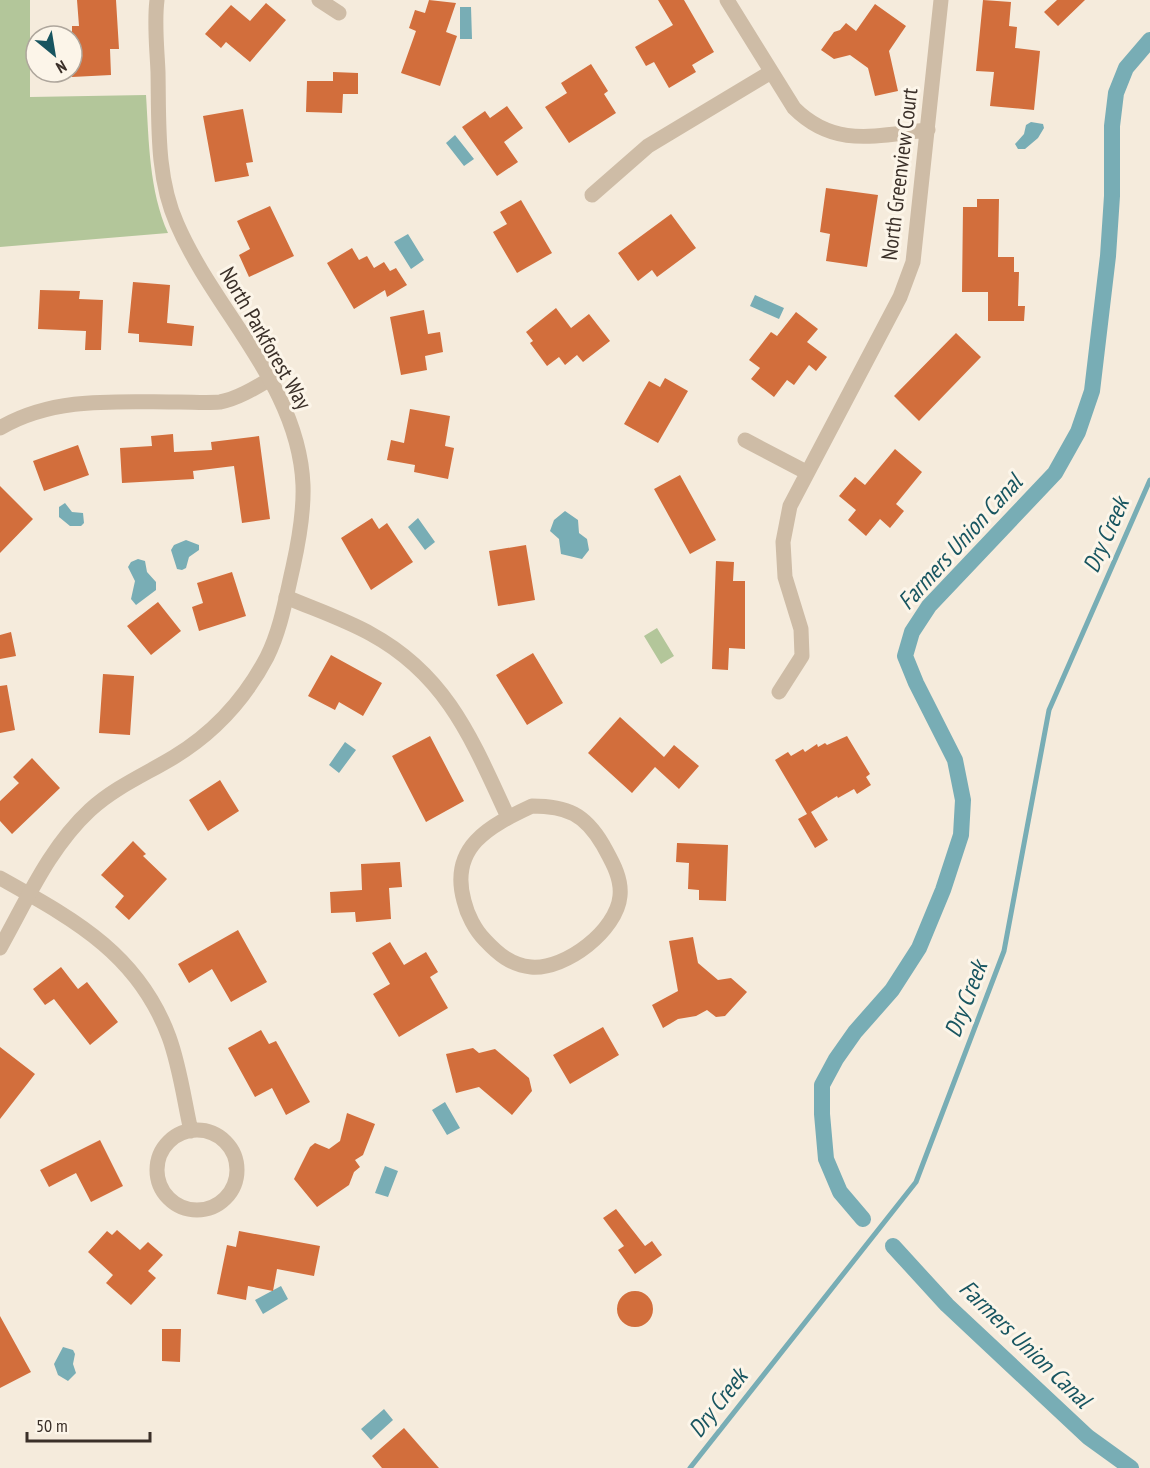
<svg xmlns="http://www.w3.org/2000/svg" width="1150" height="1468" font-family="'PT Sans Narrow',sans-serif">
<rect width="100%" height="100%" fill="#f5ebdc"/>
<path fill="#b3c69a" d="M 0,0 L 30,0 L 30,97 L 146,95 C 149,142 149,190 168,233 L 0,247 Z
M 657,628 L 674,656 L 661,664 L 644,636 Z"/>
<path fill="#78adb5" d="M 460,7 L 471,7 L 472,39 L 460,39 Z
M 1031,122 L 1043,124 L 1044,128 L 1038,138 L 1025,149 L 1018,149 L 1015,144 L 1024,134 L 1026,125 Z
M 455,135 L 474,159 L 464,166 L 446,143 Z
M 408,234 L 424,260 L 411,269 L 394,242 Z
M 755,295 L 784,308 L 779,319 L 750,306 Z
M 65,503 L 72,512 L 83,513 L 84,523 L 81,526 L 70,526 L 59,517 L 59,507 Z
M 565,511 L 578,520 L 579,533 L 587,539 L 589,550 L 582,559 L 561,554 L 559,539 L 550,531 L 554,520 Z
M 418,518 L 435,542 L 425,550 L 408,527 Z
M 186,540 L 199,545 L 199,550 L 189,557 L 186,568 L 182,570 L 177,569 L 171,550 L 174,545 Z
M 138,559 L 145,561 L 147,572 L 156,582 L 156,590 L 136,605 L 131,599 L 135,581 L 128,567 L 131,562 Z
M 345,742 L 356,750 L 339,773 L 329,765 Z
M 445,1102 L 460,1128 L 447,1135 L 432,1110 Z
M 385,1166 L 398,1171 L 388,1197 L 375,1193 Z
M 281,1286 L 288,1299 L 263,1314 L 255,1300 Z
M 63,1347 L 73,1350 L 75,1354 L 73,1364 L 76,1373 L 68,1381 L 58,1375 L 54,1364 Z
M 384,1409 L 393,1420 L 371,1440 L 361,1429 Z"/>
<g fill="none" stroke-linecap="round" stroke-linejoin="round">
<path stroke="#78adb5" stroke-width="5" d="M 690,1468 L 916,1182 L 1004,951 L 1049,710 L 1150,480"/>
<path stroke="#78adb5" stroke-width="16" d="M 863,1219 L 840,1192 L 826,1159 L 822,1114 L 822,1085 L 836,1059 L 855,1032 L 892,990 L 919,948 L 943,890 L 961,835 L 963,800 L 955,760 L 916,683 L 905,656 L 912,632 L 929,606 L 1055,473 L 1078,432 L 1092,391 L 1108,256 L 1112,196 L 1112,126 L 1116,93 L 1126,68 L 1150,40
M 893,1246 L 947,1305 L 1088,1437 L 1131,1468"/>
</g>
<path fill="#d26e3c" d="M 77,0 L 116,0 L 119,49 L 110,49 L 111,75 L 72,77 L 72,26 L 79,26 Z
M 429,0 L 456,3 L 446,32 L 457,36 L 440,86 L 401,73 L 416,31 L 409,28 L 415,10 L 425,13 Z
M 658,0 L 684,0 L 714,52 L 692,65 L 696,72 L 669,88 L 654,62 L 646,66 L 635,47 L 673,25 Z
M 983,0 L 1011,2 L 1009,26 L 1017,27 L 1015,48 L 1040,51 L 1034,110 L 990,106 L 994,72 L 976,71 Z
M 1057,0 L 1085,0 L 1058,26 L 1044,12 Z
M 266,3 L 286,20 L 250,62 L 226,42 L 221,48 L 205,34 L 231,5 L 250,21 Z
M 875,4 L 906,26 L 889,51 L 898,91 L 875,96 L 868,68 L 850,55 L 834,59 L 821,50 L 834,32 L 840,30 L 846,23 L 856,31 Z
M 591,64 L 608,91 L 604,94 L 616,113 L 569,143 L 545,107 L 567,93 L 561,83 Z
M 333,72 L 358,73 L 358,94 L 343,94 L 342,113 L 306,112 L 307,81 L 333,81 Z
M 507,106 L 523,128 L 504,142 L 518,162 L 497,176 L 462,127 L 485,111 L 490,118 Z
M 243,109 L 253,162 L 246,163 L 249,176 L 215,182 L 203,116 Z
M 826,188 L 878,195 L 867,267 L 826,261 L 830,234 L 820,232 Z
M 977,199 L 999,199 L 998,257 L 1014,257 L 1014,272 L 1019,272 L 1018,306 L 1025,306 L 1024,321 L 988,321 L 988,292 L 962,292 L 963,207 L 977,207 Z
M 521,200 L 552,253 L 517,273 L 493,232 L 507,224 L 500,212 Z
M 270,206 L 294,256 L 249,277 L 239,255 L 250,249 L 237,221 Z
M 671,214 L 696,248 L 657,277 L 652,270 L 638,281 L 618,253 Z
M 352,248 L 359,260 L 367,256 L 374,268 L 384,262 L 390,271 L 396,268 L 407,285 L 387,297 L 385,290 L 354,309 L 327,263 Z
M 133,282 L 170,285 L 167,323 L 194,326 L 192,346 L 139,342 L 139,334 L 128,333 Z
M 40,290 L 80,291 L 79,299 L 103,300 L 101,350 L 85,350 L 86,331 L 38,329 Z
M 556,308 L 571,328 L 589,314 L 610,341 L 583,362 L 577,355 L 565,365 L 559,357 L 547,366 L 530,343 L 533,341 L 526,332 Z
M 424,310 L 428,334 L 440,332 L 443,352 L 425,356 L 427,370 L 401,375 L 390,317 Z
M 796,312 L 818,329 L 807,342 L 827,357 L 816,371 L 809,365 L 794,385 L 787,380 L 774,397 L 751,379 L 760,368 L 749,360 L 771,332 L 777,336 Z
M 956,333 L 981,357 L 919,421 L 894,396 Z
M 665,378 L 688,391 L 658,443 L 624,424 L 649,381 L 660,387 Z
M 410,409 L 450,416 L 445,446 L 454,448 L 448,479 L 414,472 L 415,465 L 387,460 L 391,440 L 404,443 Z
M 173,434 L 174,452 L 212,450 L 211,442 L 259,436 L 270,519 L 242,523 L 234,466 L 193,471 L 194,479 L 122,483 L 120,448 L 152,446 L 151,436 Z
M 78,445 L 89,475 L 44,491 L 33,461 Z
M 895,449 L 922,472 L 896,504 L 904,511 L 890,528 L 880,519 L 866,536 L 848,520 L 856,510 L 839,496 L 855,477 L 865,485 Z
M 680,475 L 716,540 L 690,554 L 654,489 Z
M 0,486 L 33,519 L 0,553 Z
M 372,518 L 379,529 L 387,523 L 413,562 L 371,590 L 341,538 Z
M 526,545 L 535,600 L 498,606 L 489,551 Z
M 716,561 L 734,562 L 733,581 L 745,581 L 745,649 L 729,648 L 728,670 L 712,669 Z
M 232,572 L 246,616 L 199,631 L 192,607 L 203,603 L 197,583 Z
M 158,602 L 181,631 L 151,655 L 127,626 Z
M 11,632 L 16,656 L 0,659 L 0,635 Z
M 533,653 L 563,703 L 527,725 L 496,675 Z
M 331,655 L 382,683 L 363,716 L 339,702 L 335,710 L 308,696 Z
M 103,674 L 134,676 L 130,735 L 99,733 Z
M 7,685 L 15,730 L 0,733 L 0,686 Z
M 620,717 L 664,757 L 674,745 L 699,766 L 679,789 L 655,767 L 632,793 L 588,753 Z
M 430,736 L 464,801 L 426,822 L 392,756 Z
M 847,736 L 870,774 L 866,777 L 871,785 L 857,794 L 854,789 L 838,798 L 837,796 L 811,812 L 828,840 L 815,848 L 798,819 L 807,814 L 775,760 L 788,752 L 791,756 L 803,749 L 805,752 L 817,744 L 818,747 L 825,743 L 827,745 Z
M 32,758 L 60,788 L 12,834 L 0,821 L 0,801 L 19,783 L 13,777 Z
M 220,780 L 239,811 L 208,831 L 189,800 Z
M 133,841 L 146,854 L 143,856 L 167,879 L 129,920 L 115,907 L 124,896 L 101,875 Z
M 677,843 L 728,845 L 726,901 L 699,900 L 699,890 L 688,889 L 689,863 L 676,862 Z
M 400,862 L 402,887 L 389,888 L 391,919 L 356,922 L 355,912 L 331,913 L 330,892 L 362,890 L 361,864 Z
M 238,930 L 267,982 L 231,1002 L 212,969 L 189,983 L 178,964 Z
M 693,937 L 698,963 L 718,980 L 731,978 L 747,992 L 725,1016 L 716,1017 L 707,1010 L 696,1016 L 678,1019 L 663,1028 L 652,1005 L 678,991 L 669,941 Z
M 390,942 L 404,965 L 426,952 L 438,972 L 430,977 L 448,1008 L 399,1037 L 373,994 L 390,984 L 372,953 Z
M 61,967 L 78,989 L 87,982 L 118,1022 L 90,1045 L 54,999 L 45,1005 L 33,989 Z
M 603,1027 L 619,1055 L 570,1084 L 553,1055 Z
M 261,1030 L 269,1044 L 276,1041 L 310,1102 L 286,1115 L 272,1088 L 255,1097 L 228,1048 Z
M 0,1047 L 35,1074 L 0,1119 Z
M 473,1048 L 479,1053 L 495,1049 L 529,1078 L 532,1091 L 512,1115 L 479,1087 L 456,1093 L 446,1054 Z
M 347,1113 L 375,1124 L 363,1155 L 355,1160 L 360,1167 L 354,1172 L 349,1185 L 317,1207 L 294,1179 L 310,1147 L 315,1143 L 329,1149 L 340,1141 Z
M 100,1140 L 123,1186 L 91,1202 L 76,1173 L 49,1187 L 40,1170 Z
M 616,1209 L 645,1246 L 652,1241 L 662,1255 L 635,1274 L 618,1250 L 624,1246 L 603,1218 Z
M 117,1230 L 140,1250 L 148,1242 L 163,1255 L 148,1271 L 156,1278 L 131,1305 L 106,1283 L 113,1275 L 88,1252 L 107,1231 L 112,1235 Z
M 239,1231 L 320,1246 L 314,1276 L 277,1269 L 273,1291 L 248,1286 L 246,1300 L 217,1294 L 227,1245 L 236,1247 Z
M617 1309a18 18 0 1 1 36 0a18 18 0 1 1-36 0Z
M 0,1316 L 31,1372 L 0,1388 Z
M 162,1329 L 181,1329 L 180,1362 L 162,1361 Z
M 404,1428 L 439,1468 L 382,1468 L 372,1456 Z"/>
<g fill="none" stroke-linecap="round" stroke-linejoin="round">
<path stroke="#cebca6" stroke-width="15" d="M 319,0 L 339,13
M 727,0 L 794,108 C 835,149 877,135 928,130
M 592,195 L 648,146 L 771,72
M 0,428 C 54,396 118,402 179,402 C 192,402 207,403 220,402 C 237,399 255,388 270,379
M 745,440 L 806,472
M 286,597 C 314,609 344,619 371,634 C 448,676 473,742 508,817
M 779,692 L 802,656 L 801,629 L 785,577 L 783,542 L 790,506 L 900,297 L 913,262 L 941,0
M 532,806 C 567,806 585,814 603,845 C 611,860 622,877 620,896 C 617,930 566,970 531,967 C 511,965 498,954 485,940 C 475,930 467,914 464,901 C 449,847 489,826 532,806 Z
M 0,878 C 73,919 138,953 169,1037 C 180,1067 184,1100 191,1131
M157 1170a40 40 0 1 1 80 0a40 40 0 1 1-80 0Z"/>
<path stroke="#cebca6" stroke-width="15" d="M 0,948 C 27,900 49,848 90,810 C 115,787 146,774 174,757 C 215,732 245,699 267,657 C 281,629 286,597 293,567 C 299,540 304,513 303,485 C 299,385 215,312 177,224 C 156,177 159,123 158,72 C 157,48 154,23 157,0"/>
</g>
<g text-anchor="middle" stroke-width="6" stroke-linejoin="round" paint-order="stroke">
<g font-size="22" fill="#3a2f28" stroke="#fcf5e9">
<text transform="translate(899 174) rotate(-83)" y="8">North Greenview Court</text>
<text transform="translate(266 338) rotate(60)" y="8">North Parkforest Way</text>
</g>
<g font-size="24" font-style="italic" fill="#185560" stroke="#fcf5e9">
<text transform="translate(1106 535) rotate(-66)" y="8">Dry Creek</text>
<text transform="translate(960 542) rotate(-48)" y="8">Farmers Union Canal</text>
<text transform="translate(966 999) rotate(-69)" y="8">Dry Creek</text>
<text transform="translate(1025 1344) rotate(44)" y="8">Farmers Union Canal</text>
<text transform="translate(718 1403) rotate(-52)" y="8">Dry Creek</text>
</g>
</g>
<g transform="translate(54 54) rotate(150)"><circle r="28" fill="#fcf5e9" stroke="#aea69c" stroke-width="1.5"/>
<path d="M0-4.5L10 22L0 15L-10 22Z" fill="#185560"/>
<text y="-9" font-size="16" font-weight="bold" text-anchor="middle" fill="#3a2f28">N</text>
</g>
<path d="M27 1432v9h123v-9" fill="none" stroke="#3a2f28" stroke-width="3"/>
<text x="36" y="1432" font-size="18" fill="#3a2f28" stroke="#fcf5e9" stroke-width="4.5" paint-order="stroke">50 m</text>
</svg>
